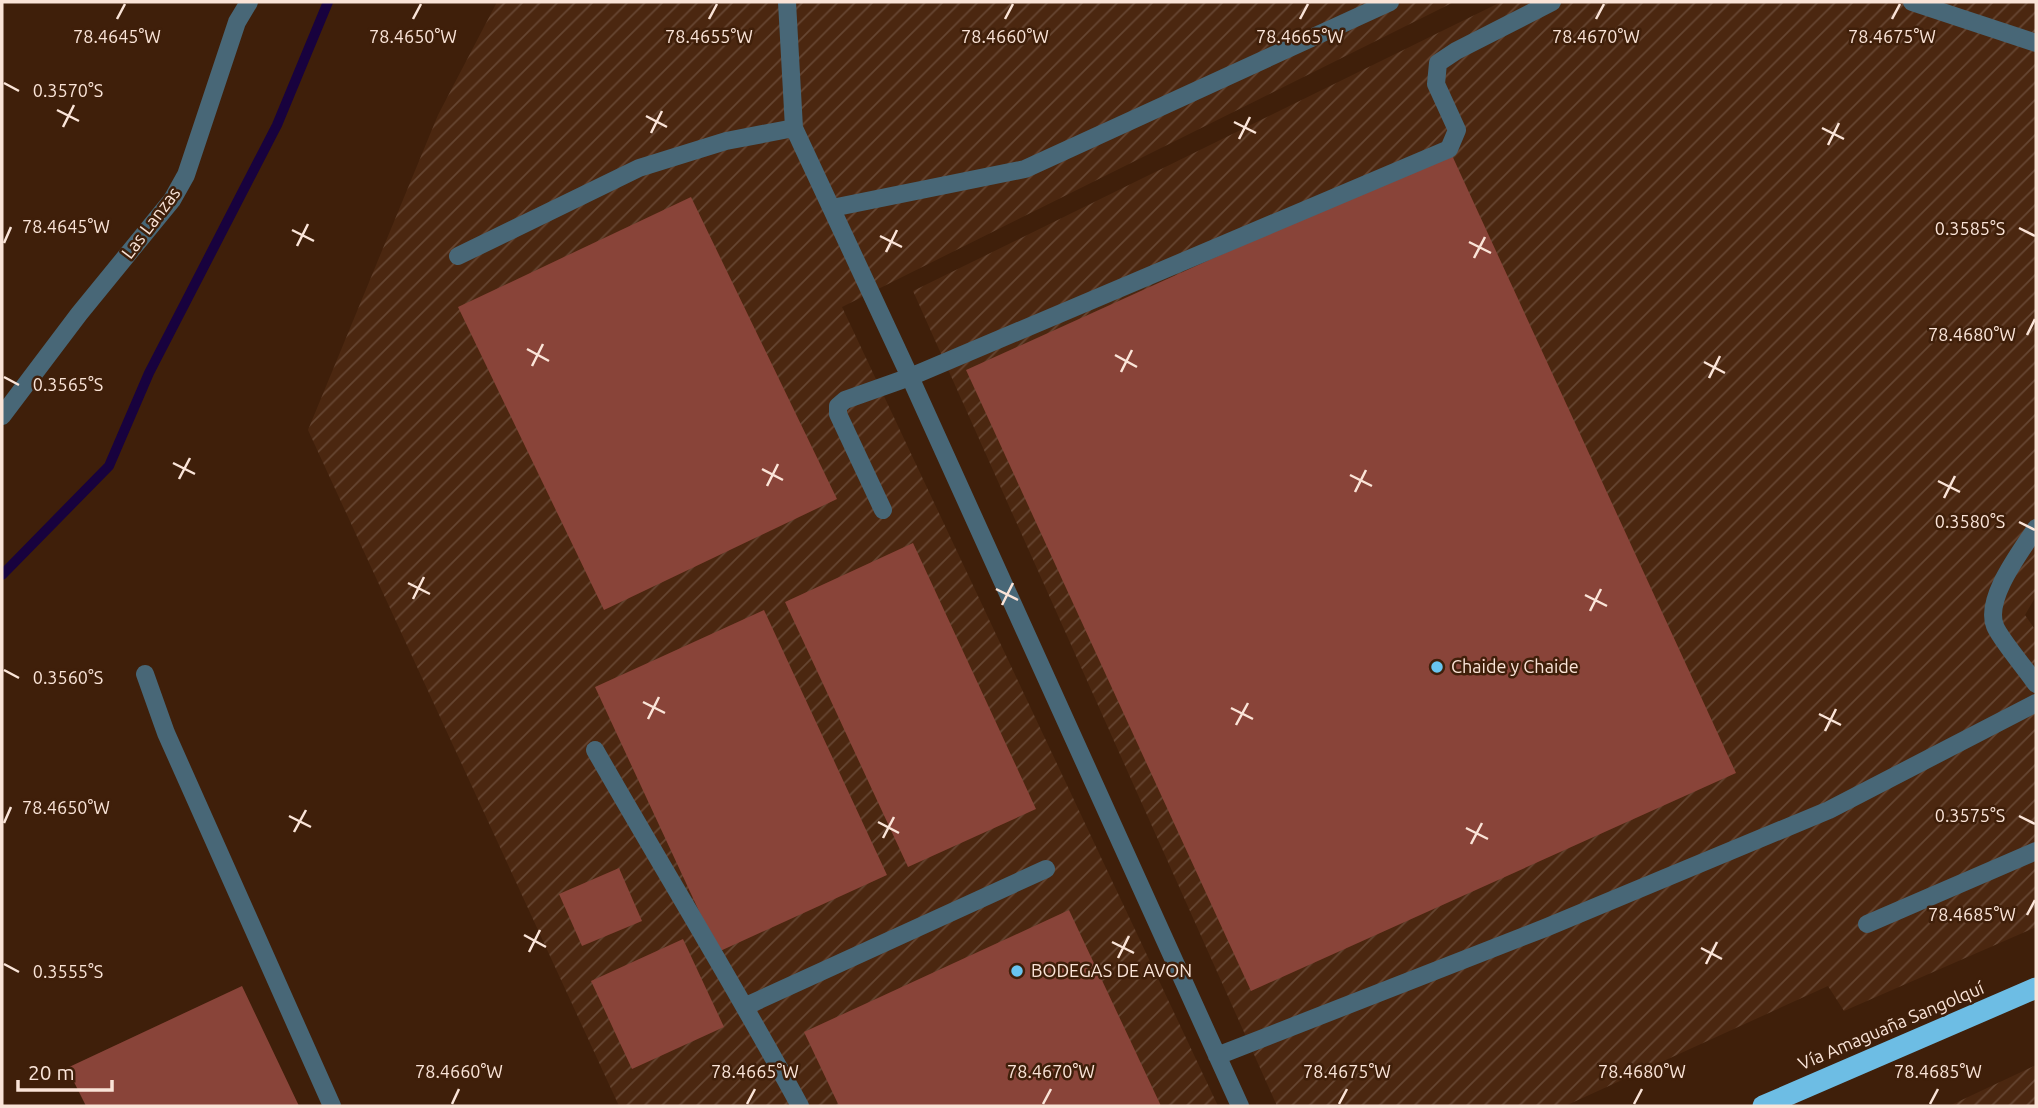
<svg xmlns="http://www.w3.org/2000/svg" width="2038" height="1108" font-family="Ubuntu,sans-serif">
<defs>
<pattern id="industrial-furrows" width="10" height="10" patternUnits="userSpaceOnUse" patternTransform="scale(1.75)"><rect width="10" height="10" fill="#4b2710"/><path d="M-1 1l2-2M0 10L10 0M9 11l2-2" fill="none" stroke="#664632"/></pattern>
</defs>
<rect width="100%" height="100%" fill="#3f1f0a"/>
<path fill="url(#industrial-furrows)" d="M 497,2 L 1454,2 L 842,307 L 1218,1106 L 619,1106 L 308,430 L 438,115 Z
M 1501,2 L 2036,2 L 2036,596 L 2025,615 L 2036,631 L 2036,927 L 1844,1011 L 1828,986 L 1565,1106 L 1277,1106 L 913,291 Z
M 2036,1065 L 2036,1106 L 1949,1106 Z"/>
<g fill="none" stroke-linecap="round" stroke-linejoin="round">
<path stroke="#18023e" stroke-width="10" d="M 2,575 L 109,466 L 149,373 L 277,125 L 328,2"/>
</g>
<path fill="#894439" d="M 1450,151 L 1736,773 L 1251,991 L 966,370 Z
M 691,197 L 837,499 L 604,610 L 458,307 Z
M 913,543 L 1036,809 L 908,867 L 785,602 Z
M 764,610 L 887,875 L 718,952 L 595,687 Z
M 619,868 L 642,921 L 582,946 L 559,894 Z
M 1069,910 L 1161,1106 L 839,1106 L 804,1032 Z
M 683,939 L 724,1027 L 632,1069 L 591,981 Z
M 242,986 L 299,1106 L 86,1106 L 67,1068 Z"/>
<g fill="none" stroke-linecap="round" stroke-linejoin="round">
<path stroke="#486777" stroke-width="18" d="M 787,2 L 794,128 L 910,377 L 1240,1106
M 1912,2 L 2036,43
M 832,208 L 1025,169 L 1390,2
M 458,256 L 639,168 L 726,141 L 794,128
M 883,510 L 838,414 L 838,406 L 845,400 L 910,377 L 1449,149 L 1457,130 L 1436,84 L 1438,63 L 1456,51 L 1552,2
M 2036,528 C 2022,550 1984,598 1995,626 C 2000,639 2027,670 2036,684
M 145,674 L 166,733 L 332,1106
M 595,750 C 663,869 735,986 800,1106
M 1867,924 L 2036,851
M 746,1006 L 1046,869
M 1217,1056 L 1545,928 L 1829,810 L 2036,703"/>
<path stroke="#486777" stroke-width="18" d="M 2,416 L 79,314 L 172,200 L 186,175 L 237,22 L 249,2"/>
<path stroke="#6dbde4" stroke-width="21" d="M 1763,1106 L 2036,988"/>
</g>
<path fill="none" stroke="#fae4d8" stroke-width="2.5" d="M 117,19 L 125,4M 413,19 L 421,4M 709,19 L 717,4M 1005,19 L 1013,4M 1300,19 L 1308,4M 1596,19 L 1604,4M 1892,19 L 1900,4M 4,83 L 19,91M 57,110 L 79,121M 646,116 L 667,127M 1234,122 L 1256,133M 63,127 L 74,105M 1822,128 L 1844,139M 651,133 L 662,111M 1239,139 L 1250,117M 1828,145 L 1839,123M 2019,228 L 2035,236M 292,230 L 314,241M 880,236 L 902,247M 1469,242 L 1491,253M 4,243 L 11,227M 297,246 L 308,224M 886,252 L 897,230M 1474,258 L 1485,237M 2027,335 L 2035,319M 527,349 L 549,361M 1115,355 L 1137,367M 1704,362 L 1725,373M 532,366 L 543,344M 1121,372 L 1132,350M 4,377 L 19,385M 1709,378 L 1720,356M 173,463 L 195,474M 762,469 L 783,480M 1350,475 L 1372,486M 179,479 L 190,458M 1938,481 L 1960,492M 767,486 L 778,464M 1355,492 L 1366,470M 1944,498 L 1955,476M 2019,522 L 2035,530M 408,583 L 430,594M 996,589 L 1018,600M 1585,595 L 1607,606M 413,599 L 424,577M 1002,605 L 1013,583M 1590,611 L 1601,589M 4,670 L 19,678M 643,702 L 665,713M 1231,708 L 1253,719M 1819,714 L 1841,725M 648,719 L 659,697M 1236,725 L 1248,703M 1825,731 L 1836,709M 289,816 L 311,827M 2019,816 L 2035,824M 878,822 L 899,833M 4,823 L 11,807M 1466,828 L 1488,839M 294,832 L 306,810M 883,838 L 894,817M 1471,844 L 1482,823M 2027,915 L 2035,900M 524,935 L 546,947M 1112,942 L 1134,953M 1701,948 L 1722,959M 529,952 L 540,930M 1118,958 L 1129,936M 4,964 L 19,972M 1706,964 L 1717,942M 452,1104 L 459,1089M 747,1104 L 755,1089M 1043,1104 L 1051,1089M 1339,1104 L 1347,1089M 1634,1104 L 1642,1089M 1930,1104 L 1938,1089"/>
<g fill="#68c4f0" stroke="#3f1f0a" stroke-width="2.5">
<circle cx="1437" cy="667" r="7"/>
<circle cx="1017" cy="971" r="7"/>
</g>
<g text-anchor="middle" stroke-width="5" stroke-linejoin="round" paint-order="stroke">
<g font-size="18" fill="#fae4d8" stroke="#3f1f0a">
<text transform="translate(151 223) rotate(-53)" y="6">Las Lanzas</text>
<text transform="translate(1891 1026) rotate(-23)" y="6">Vía Amaguaña Sangolquí</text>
</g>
<g font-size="18" fill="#fae4d8" stroke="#3f1f0a" text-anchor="start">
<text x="1451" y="673">Chaide y Chaide</text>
<text x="1031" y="977">BODEGAS DE AVON</text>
</g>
</g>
<g font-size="18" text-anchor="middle" fill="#fae4d8" stroke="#3f1f0a" stroke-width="5" stroke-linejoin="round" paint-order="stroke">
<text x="117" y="43">78.4645°W</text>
<text x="413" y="43">78.4650°W</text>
<text x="709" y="43">78.4655°W</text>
<text x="1005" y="43">78.4660°W</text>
<text x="1300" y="43">78.4665°W</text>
<text x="1596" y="43">78.4670°W</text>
<text x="1892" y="43">78.4675°W</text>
<text x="68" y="97">0.3570°S</text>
<text x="66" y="233">78.4645°W</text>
<text x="1970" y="235">0.3585°S</text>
<text x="1972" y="341">78.4680°W</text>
<text x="68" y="391">0.3565°S</text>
<text x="1970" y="528">0.3580°S</text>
<text x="68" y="684">0.3560°S</text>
<text x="66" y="814">78.4650°W</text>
<text x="1970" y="822">0.3575°S</text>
<text x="1972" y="921">78.4685°W</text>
<text x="68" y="978">0.3555°S</text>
<text x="459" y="1078">78.4660°W</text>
<text x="755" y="1078">78.4665°W</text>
<text x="1051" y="1078">78.4670°W</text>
<text x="1347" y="1078">78.4675°W</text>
<text x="1642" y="1078">78.4680°W</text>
<text x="1938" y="1078">78.4685°W</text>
</g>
<rect width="2038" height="1108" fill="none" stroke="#fae4d8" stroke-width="7"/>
<path d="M18 1080v10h94v-10" fill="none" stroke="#fae4d8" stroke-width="3.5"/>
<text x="28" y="1080" font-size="21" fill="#fae4d8" stroke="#3f1f0a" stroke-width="5" paint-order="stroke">20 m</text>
</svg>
